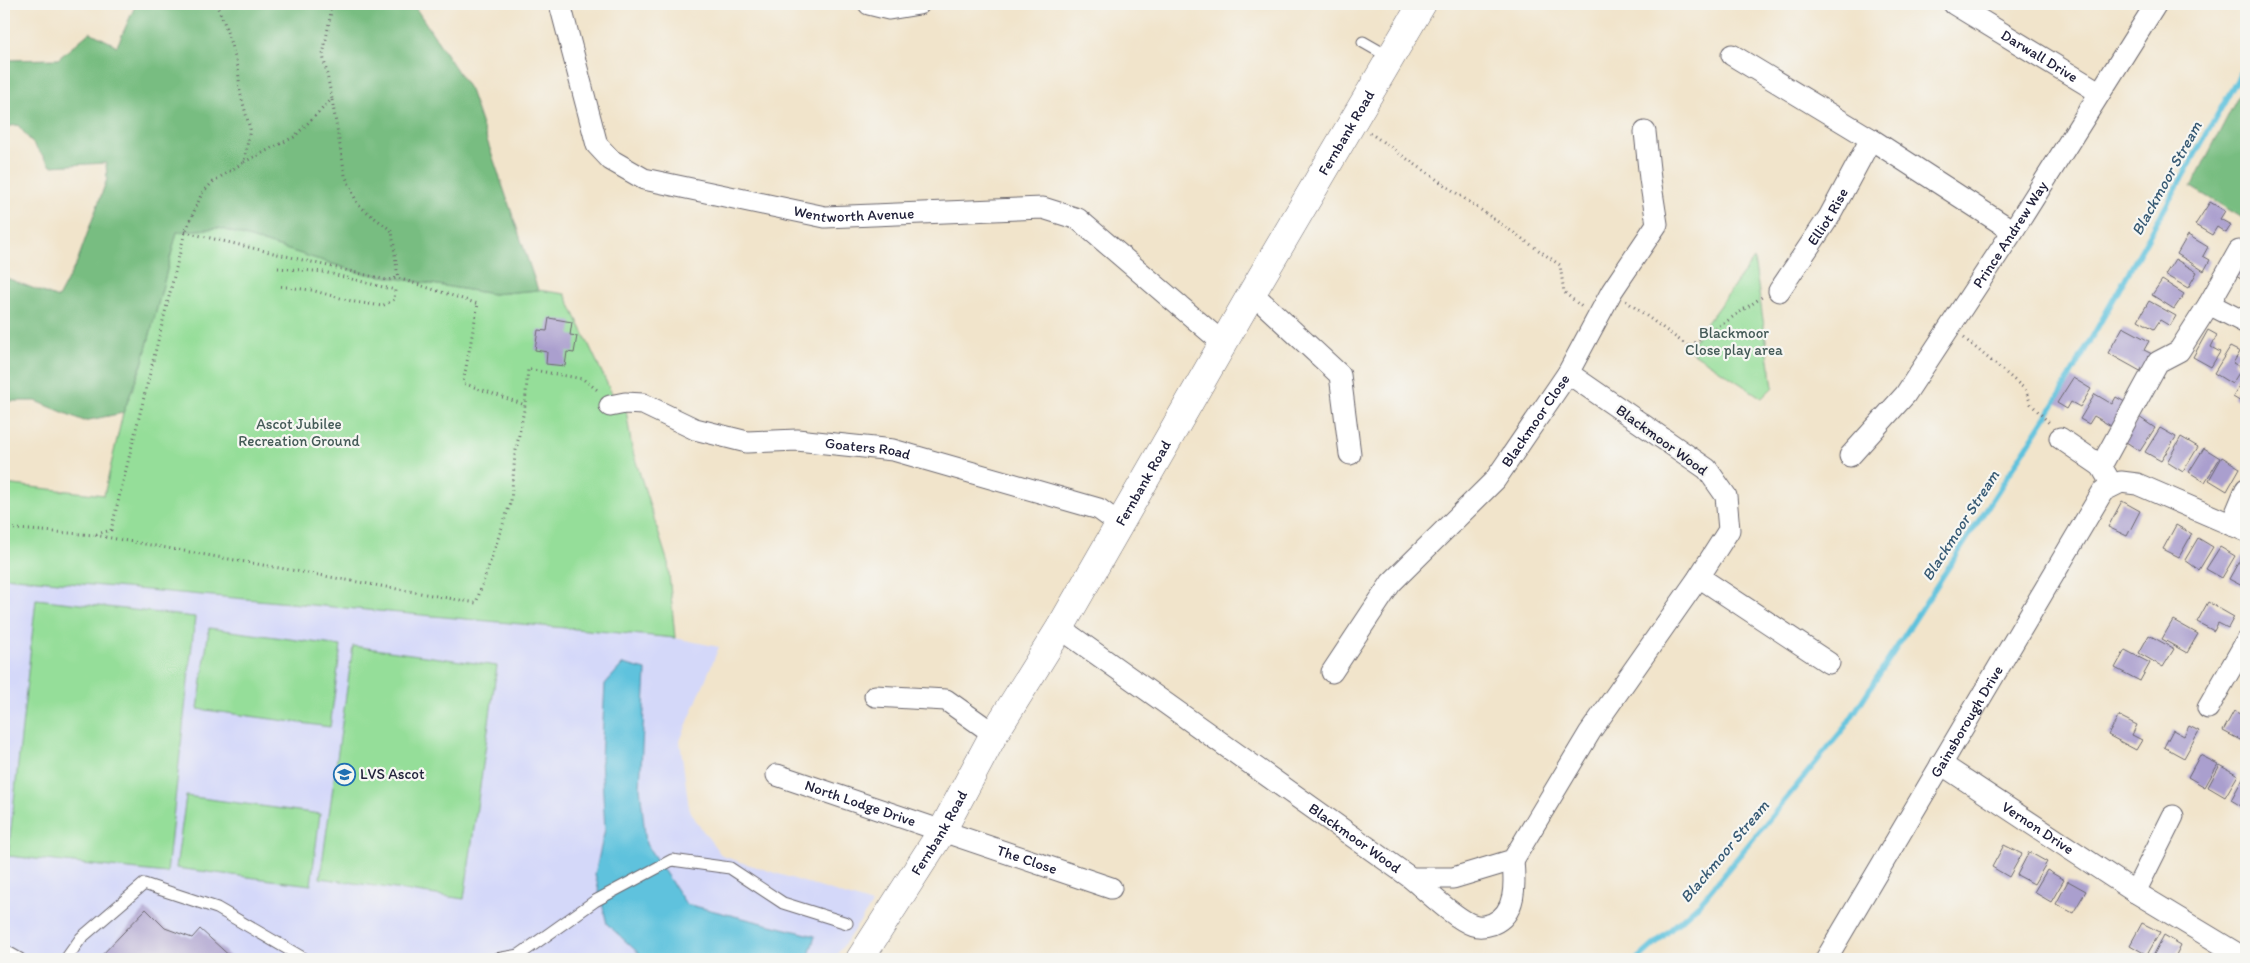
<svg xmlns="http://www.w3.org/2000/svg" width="2250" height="963" font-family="Itim,sans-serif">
<rect width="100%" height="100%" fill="#f6f6f2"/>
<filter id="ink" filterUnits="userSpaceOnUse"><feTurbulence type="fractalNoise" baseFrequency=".02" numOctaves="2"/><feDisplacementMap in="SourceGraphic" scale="10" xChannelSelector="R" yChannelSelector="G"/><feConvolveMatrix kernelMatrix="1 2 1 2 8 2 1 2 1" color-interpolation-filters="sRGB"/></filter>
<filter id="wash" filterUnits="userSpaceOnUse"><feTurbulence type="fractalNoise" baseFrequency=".0096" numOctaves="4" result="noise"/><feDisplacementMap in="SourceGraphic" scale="20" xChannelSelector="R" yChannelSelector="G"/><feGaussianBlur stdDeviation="1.12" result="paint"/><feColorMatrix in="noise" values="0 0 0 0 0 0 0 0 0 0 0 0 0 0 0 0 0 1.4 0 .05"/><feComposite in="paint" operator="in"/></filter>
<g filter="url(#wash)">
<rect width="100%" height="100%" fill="#f1e4cb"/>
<path fill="#d4d8f9" d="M 4,577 L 675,638 L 719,647 L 680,741 L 689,808 L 697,823 L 722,856 L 872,904 L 834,959 L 4,959 Z"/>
<path fill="#95de99" stroke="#5c806a" d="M 219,228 L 358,272 L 493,294 L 538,290 L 565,294 L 612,394 L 625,403 L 632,449 L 668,563 L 675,638 L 4,577 L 4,484 L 104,495 L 123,413 L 142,365 L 177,232 Z
M 1754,259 L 1773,387 L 1762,398 L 1686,348 L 1689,347 Z
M 36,599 L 195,617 L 167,873 L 8,856 Z
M 209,628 L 341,646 L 330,727 L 198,709 Z
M 353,646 L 497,666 L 464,899 L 320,878 Z
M 186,796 L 320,814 L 311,885 L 176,868 Z"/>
<path fill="#78bd81" stroke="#4d705e" d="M 136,4 L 413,4 L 470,90 L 538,290 L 493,294 L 358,272 L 219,228 L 177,232 L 143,361 L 123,413 L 84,421 L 36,401 L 4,401 L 4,277 L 58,298 L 77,262 L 107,179 L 106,163 L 51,166 L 18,125 L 4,127 L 4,60 L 58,59 L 90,32 L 117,46 Z
M 2246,81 L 2246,220 L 2191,187 Z"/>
<path fill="#5fc2dd" stroke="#40728c" d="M 623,664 L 646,670 L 640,787 L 646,844 L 686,904 L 815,936 L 808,959 L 645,959 L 607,924 L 595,874 L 605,829 L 601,759 L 605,684 Z"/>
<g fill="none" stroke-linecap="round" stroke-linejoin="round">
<path stroke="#5fc2dd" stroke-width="5.5" d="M 1638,959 L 1701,902 L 1845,727 L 2055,403 L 2246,64"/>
</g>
<g id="blocks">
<path fill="#aa9fce" d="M 2210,202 L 2225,211 L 2220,219 L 2231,225 L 2226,233 L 2217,227 L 2212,235 L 2195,225 Z
M 2188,235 L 2208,247 L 2203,256 L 2210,260 L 2204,271 L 2177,254 Z
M 2175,259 L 2197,272 L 2188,288 L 2165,275 Z
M 2246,260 L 2246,282 L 2236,276 Z
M 2162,280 L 2184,294 L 2174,309 L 2152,295 Z
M 2149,301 L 2176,316 L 2170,326 L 2160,320 L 2154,329 L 2138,320 Z
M 549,318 L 572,322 L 570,335 L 577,336 L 574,353 L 567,352 L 565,366 L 546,364 L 547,352 L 535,350 L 538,330 L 547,331 Z
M 2123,327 L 2149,341 L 2144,350 L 2152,354 L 2142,372 L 2108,353 Z
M 2208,330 L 2217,335 L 2211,347 L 2220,352 L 2211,367 L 2193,357 Z
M 2230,347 L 2240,352 L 2233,363 L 2242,368 L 2232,384 L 2214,373 Z
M 2246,374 L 2246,405 L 2233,397 Z
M 2073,378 L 2091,389 L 2080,407 L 2071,402 L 2067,409 L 2057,403 Z
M 2095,394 L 2112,404 L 2116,397 L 2130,405 L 2116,429 L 2094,416 L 2089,424 L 2080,419 Z
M 2139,417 L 2155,428 L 2140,451 L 2123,440 Z
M 2160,428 L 2176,437 L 2161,461 L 2145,452 Z
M 2181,437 L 2198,447 L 2183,472 L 2167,462 Z
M 2204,448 L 2220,458 L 2205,482 L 2189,472 Z
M 2222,457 L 2240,468 L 2227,491 L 2209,480 Z
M 2122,501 L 2140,511 L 2127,536 L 2108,527 Z
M 2176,525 L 2192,534 L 2179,557 L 2163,549 Z
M 2198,538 L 2213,547 L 2199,570 L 2185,560 Z
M 2220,547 L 2235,556 L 2222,578 L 2206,569 Z
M 2242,556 L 2246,558 L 2246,588 L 2229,579 Z
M 2208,602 L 2234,617 L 2228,628 L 2218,623 L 2214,631 L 2197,622 Z
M 2173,620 L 2198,634 L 2187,653 L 2162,639 Z
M 2149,635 L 2174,649 L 2163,667 L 2139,653 Z
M 2125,650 L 2150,663 L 2140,681 L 2115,668 Z
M 2234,711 L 2246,717 L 2246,738 L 2244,742 L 2223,731 Z
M 2119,716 L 2137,725 L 2132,735 L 2142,740 L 2136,750 L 2108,735 Z
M 2189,726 L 2199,731 L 2184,758 L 2164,747 L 2173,730 L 2184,736 Z
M 2200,755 L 2218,764 L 2205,787 L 2188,777 Z
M 2220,765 L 2238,775 L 2225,797 L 2208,787 Z
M 2243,778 L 2246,780 L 2246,809 L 2231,800 Z
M 2004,845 L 2022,854 L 2009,877 L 1992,867 Z
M 2029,852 L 2047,862 L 2034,884 L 2017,875 Z
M 2047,870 L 2064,880 L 2051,902 L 2034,892 Z
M 2068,881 L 2086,891 L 2073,913 L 2056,904 Z
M 146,909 L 165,928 L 192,938 L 200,929 L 233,959 L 98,959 Z
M 2142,923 L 2160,932 L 2147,955 L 2130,945 Z
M 2164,935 L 2181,945 L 2174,959 L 2154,959 L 2152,958 Z"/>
</g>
</g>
<g filter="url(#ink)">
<use href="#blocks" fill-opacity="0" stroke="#6a666d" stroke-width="1"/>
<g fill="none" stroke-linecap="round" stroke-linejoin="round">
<defs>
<path id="lane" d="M 1363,42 L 1391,58
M 4,950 L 20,959
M 66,959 L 81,938 L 144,884 L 217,908 L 305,959
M 496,959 L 519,955 L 595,901 L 672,860 L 730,868 L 783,903 L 847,923"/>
<g id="street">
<path id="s1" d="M 560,4 L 597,145 L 611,160 L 644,179 L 825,217 L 1043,208 L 1078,219 L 1224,344"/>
<path d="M 869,4 L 889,9 L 919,4"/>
<path id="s2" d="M 1954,4 L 2099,92"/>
<path d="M 1732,55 L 1871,139 L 2013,231"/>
<path id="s3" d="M 1779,291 L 1829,217 L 1871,139"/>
<path d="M 1252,293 L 1340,375 L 1350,454"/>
<path d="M 2209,304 L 2246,323"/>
<path id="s4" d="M 610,406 L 625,403 L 643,404 L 695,429 L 747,442 L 797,440 L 893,450 L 1099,509 L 1121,525"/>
<path d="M 2060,438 L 2101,466 L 2108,478"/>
<path id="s5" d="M 1850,456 L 1905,395 L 2013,231 L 2156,4"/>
<path d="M 2101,466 L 2158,362 L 2179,351 L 2209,304 L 2239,251"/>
<path d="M 2231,525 L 2246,489"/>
<path d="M 1699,577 L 1829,663"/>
<path id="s6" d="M 1060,628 L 1411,878 L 1453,878 L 1513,860 L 1590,732 L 1699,577 L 1729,530 L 1726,496 L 1707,469 L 1568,373"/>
<path id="s7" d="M 1332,672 L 1391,583 L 1495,480 L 1568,373 L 1612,291 L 1657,224 L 1650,179 L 1645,132"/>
<path d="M 875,696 L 946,700 L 994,734"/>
<path d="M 2208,708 L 2246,642"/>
<path id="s8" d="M 1941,764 L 2135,892 L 2246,959"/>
<path id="s9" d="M 777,775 L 1111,888"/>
<path d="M 1411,878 C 1427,891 1455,919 1473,925 C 1479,927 1486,926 1492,924 C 1517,914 1515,883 1513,860"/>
<path d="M 2135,892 L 2173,816"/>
<path id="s10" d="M 1826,959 L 2103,491 L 2121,482 L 2137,484 L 2246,531"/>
</g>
<g id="secondary">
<path id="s11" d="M 860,959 L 942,831 L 994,734 L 1060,628 L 1252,293 L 1422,4"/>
</g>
</defs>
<use href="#lane" stroke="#6a666d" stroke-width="13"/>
<use href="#street" stroke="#6a666d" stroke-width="23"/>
<use href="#secondary" stroke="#6a666d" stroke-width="29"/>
<path stroke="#6a666d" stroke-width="3" stroke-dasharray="1 4" stroke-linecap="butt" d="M 216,4 L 224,22 L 238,67 L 240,92 L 250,129 L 244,162 L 214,181 L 202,193 L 185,232 L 111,530 L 94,535 L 476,603 L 511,501 L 515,455 L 525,405 L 528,369 L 583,379 L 600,392
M 332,100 L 345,175 L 358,205 L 392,231 L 398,278
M 1370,133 L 1560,265 L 1564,292 L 1583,308
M 244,162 L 294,137 L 332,99 L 323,55 L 331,12 L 329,4
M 185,232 L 387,280 L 398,278 L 478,304 L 463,383 L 525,405
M 278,268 L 324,272 L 395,290 L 394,300 L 382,306 L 355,302 L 311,290 L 278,286
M 1626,301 L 1689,347 L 1762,297
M 1964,338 L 2025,389 L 2031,404 L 2050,424
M 4,528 L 94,535"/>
<use href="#lane" stroke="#fff" stroke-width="11"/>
<use href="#street" stroke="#fff" stroke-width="21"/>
<use href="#secondary" stroke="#fff" stroke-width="28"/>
</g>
</g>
<defs>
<symbol id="school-ring" viewBox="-11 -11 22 22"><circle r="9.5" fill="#f6f6f2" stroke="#1f6fb2" stroke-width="1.5"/><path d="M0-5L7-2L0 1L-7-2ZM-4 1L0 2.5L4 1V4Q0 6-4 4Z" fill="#1f6fb2"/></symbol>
</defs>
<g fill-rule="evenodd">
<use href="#school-ring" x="332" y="762" width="25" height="25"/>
</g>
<g text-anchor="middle" stroke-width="4.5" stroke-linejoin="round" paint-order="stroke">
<g font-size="15" fill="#22223b" stroke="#f6f6f2">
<text dy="5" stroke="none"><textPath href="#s2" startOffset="100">Darwall Drive</textPath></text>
<text dy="5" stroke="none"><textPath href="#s11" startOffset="959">Fernbank Road</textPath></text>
<text dy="5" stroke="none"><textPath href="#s1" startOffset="418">Wentworth Avenue</textPath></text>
<text dy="5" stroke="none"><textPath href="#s3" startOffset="89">Elliot Rise</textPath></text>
<text dy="5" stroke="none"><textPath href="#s5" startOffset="274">Prince Andrew Way</textPath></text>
<text dy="5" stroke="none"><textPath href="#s7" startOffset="325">Blackmoor Close</textPath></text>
<text transform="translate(1662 440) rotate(36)" y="5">Blackmoor Wood</text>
<text dy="5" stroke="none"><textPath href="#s4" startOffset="266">Goaters Road</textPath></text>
<text dy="5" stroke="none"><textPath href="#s11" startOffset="554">Fernbank Road</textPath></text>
<text dy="5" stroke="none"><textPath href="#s10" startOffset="276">Gainsborough Drive</textPath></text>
<text dy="5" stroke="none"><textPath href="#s9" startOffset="88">North Lodge Drive</textPath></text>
<text dy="5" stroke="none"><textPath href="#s8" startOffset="116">Vernon Drive</textPath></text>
<text dy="5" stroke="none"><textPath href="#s11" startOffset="149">Fernbank Road</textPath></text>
<text dy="5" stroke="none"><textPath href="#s6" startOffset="362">Blackmoor Wood</textPath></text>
<text dy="5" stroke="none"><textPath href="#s9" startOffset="264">The Close</textPath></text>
</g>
<g font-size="15" fill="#445a57" stroke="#f6f6f2">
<text x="1734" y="338">Blackmoor<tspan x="1734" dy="17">Close play area</tspan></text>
<text x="299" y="429">Ascot Jubilee<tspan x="299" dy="17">Recreation Ground</tspan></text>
</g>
<g font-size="15" fill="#22223b" stroke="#f6f6f2" text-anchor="start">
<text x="360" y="779">LVS Ascot</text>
</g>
<g font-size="16" font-style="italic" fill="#375a74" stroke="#f6f6f2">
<text transform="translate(2166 178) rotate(-61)" y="6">Blackmoor Stream</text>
<text transform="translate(1960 525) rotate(-57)" y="6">Blackmoor Stream</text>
<text transform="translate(1724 851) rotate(-50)" y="6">Blackmoor Stream</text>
</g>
</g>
<rect width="2250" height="963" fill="none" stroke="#f6f6f2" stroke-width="20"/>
</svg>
